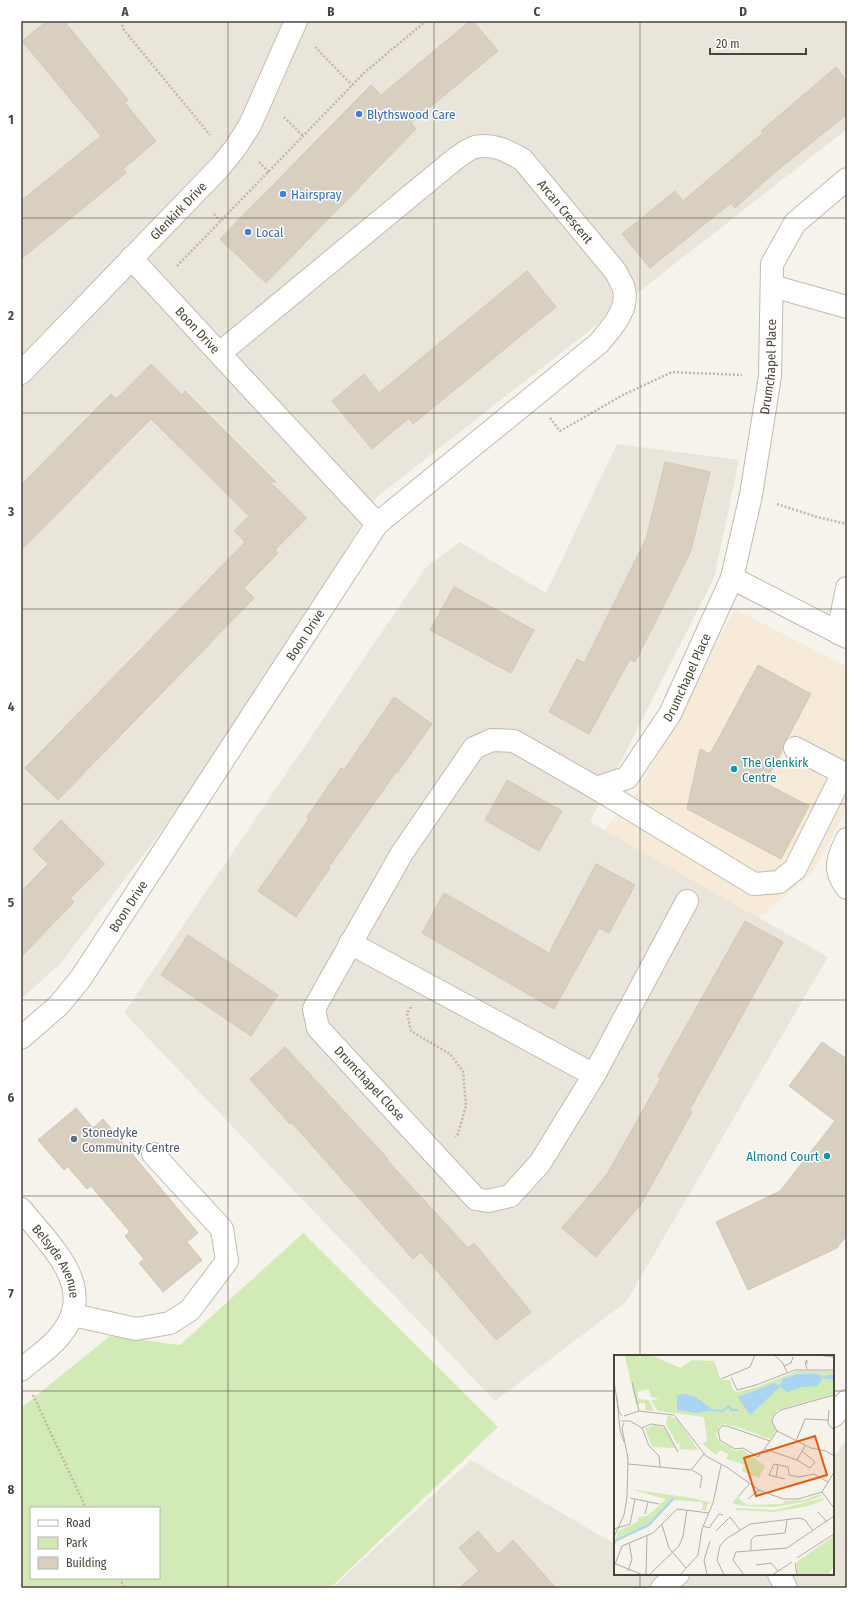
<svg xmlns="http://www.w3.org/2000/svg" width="868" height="1609" font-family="'Fira Sans Condensed',sans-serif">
<rect width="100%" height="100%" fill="#f6f3ec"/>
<path fill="#eae5da" d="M 21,21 L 847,21 L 847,129 L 377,497 L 251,713 L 61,963 L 21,999 Z
M 617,444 L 739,460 L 714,578 L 590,822 L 828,957 L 626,1302 L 495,1401 L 124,1013 L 426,567 L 460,542 L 546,593 Z
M 847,1439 L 847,1588 L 332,1588 L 471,1460 L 615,1544 L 615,1574 L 833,1574 L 833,1458 Z"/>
<path fill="#f7ead8" d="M 735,609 L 847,667 L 847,808 L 813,872 L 759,918 L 604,830 L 638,791 Z"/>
<path fill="#d2eab5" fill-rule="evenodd" d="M 303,1233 L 498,1427 L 330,1588 L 21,1588 L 21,1408 L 110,1336 L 180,1345 ZM 31,1508 L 159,1508 L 159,1578 L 31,1578 Z"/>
<path fill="#d8cfc1" stroke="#d3c7b4" d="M 47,21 L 64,21 L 128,100 L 124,102 L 156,141 L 123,169 L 126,173 L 21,259 L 21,201 L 101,136 L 22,41 Z
M 470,21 L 473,21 L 498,51 L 411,123 L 416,129 L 266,283 L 220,239 L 371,85 L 381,95 Z
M 836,67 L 847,81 L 847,114 L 773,174 L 735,208 L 731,203 L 650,268 L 622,234 L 675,191 L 683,201 L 763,133 L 761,131 Z
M 527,271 L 556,307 L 413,424 L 409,418 L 372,449 L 332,401 L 364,374 L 379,393 Z
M 151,364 L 182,395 L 185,391 L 276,482 L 270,482 L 307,518 L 275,550 L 278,553 L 244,588 L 254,598 L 58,800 L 25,768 L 245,542 L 234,531 L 249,516 L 151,419 L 21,550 L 21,485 L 111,394 L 116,399 Z
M 665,462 L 710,472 L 691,551 L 635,662 L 630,659 L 589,734 L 549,712 L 577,659 L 584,663 L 646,539 Z
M 454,587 L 534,630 L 511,673 L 430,630 Z
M 758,665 L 811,694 L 788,737 L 784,743 L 783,749 L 765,783 L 809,806 L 781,859 L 687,809 L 700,749 L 710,754 Z
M 394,697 L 432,724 L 397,773 L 396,772 L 329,867 L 330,868 L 296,917 L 258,891 L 309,819 L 307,817 L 341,768 L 344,770 Z
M 507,780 L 562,811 L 539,851 L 485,820 Z
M 61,820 L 105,864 L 70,898 L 74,902 L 21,957 L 21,892 L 48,864 L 33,849 Z
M 596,864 L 635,885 L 609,933 L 599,928 L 554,1009 L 422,933 L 444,893 L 549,953 Z
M 745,921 L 783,942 L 689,1111 L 692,1112 L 641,1204 L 596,1257 L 562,1228 L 607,1174 L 661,1078 L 658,1076 Z
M 188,935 L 278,995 L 251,1036 L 161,975 Z
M 822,1042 L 847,1059 L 847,1235 L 837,1248 L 748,1290 L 716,1222 L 780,1191 L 835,1121 L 789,1086 Z
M 285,1047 L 388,1159 L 387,1160 L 468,1248 L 474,1243 L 531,1312 L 496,1340 L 421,1252 L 413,1259 L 292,1123 L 290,1124 L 250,1079 Z
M 76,1108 L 93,1128 L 103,1119 L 198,1233 L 187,1242 L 202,1260 L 163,1292 L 139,1263 L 144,1259 L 125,1236 L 130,1232 L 91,1186 L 87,1189 L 68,1167 L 64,1170 L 38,1140 Z
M 478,1531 L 498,1554 L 513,1540 L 556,1588 L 459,1588 L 479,1571 L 459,1548 Z"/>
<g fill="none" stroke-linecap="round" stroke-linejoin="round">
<defs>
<g id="minor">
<path d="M 772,286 L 847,307"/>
<path id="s1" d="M 220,353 L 455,159 C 461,155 468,149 475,147 C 493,143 508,151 523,160 L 616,272 C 618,277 621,282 623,286 C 631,308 612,327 599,343 L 377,524"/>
<path id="s2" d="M 21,373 L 220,167 L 236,147 L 250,125 L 296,21"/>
<path d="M 732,578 L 847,637"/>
<path d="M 838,633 L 847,588"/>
<path id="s3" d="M 596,788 L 627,778 L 670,714 L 732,578 L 751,495 L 770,376 L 772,264 L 795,223 L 847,179"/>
<path d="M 847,839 C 838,857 832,870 847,888"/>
<path d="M 687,901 L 594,1075 L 540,1163 L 510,1196 L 488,1201 L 476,1199 L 318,1028 L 314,1009 L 325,989 L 402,853 L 474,748 L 492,740 L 514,741 L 596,788 L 754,884 L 779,882 L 795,869 L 843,773 L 795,748"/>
<path d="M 350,943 L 594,1075"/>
<path id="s4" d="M 21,1038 L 59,1005 L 81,978 L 377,524 L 131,258"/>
<path id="s5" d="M 21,1209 C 51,1247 101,1289 58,1338 C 48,1350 33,1359 21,1370"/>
<path d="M 73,1315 L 136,1329 L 170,1323 L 190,1310 L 227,1261 L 222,1229 L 153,1154"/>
<path d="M 833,1416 L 847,1401"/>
<path d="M 779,1574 L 786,1588"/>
<path d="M 662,1588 L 678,1574"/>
</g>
</defs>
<use href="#minor" stroke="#c2bbae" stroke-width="24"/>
<path stroke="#c4b79f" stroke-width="2.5" stroke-dasharray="2 2" stroke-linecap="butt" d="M 121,21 L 124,30 L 210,135
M 315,47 L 352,85
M 284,117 L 303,136
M 259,162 L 269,172
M 214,214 L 220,221
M 177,266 L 365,72 L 426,21
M 550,418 L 560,431 L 623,395 L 672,372 L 742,375
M 777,504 L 817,517 L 847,524
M 411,1007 L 407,1013 L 411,1031 L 450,1054 L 463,1071 L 466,1106 L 458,1134 L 455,1137
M 33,1395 L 86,1508
M 120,1578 L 124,1588"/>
<use href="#minor" stroke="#fff" stroke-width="22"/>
</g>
<path fill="none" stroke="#4b4439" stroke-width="1" stroke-opacity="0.55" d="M 228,21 L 228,1588M 434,21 L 434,1588M 640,21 L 640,1356M 21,218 L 847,218M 21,413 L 847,413M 21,609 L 847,609M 21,804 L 847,804M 21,1000 L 847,1000M 21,1196 L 847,1196M 21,1391 L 615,1391M 833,1391 L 847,1391M 640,1574 L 640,1588"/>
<g fill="#3f7fe0" stroke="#fff" stroke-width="1.5">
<circle cx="359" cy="114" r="4"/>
<circle cx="283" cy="194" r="4"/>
<circle cx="248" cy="232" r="4"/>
</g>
<g fill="#0f9aa8" stroke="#fff" stroke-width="1.5">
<circle cx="734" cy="769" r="4"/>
<circle cx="827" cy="1156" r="4"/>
</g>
<circle fill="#5c6f8a" stroke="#fff" stroke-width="1.5" cx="74" cy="1139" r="4"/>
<g text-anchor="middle" stroke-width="3" stroke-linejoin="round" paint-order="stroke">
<g font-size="13" fill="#366cbe" stroke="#fff" text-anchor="start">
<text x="367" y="119">Blythswood Care</text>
<text x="291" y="199">Hairspray</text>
<text x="256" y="237">Local</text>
</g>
<g font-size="13" fill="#4b4439" stroke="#fff">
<text dy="5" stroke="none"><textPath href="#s2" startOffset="226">Glenkirk Drive</textPath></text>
<text dy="5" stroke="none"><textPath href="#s1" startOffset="446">Arcan Crescent</textPath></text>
<text transform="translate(198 330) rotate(47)" y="5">Boon Drive</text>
<text dy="5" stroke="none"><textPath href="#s3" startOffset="474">Drumchapel Place</textPath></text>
<text dy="5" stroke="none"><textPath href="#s4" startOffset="495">Boon Drive</textPath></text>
<text dy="5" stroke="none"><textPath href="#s3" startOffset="150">Drumchapel Place</textPath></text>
<text dy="5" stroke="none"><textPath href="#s4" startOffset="171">Boon Drive</textPath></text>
<text transform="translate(370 1083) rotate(47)" y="5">Drumchapel Close</text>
<text dy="5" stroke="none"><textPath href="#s5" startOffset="64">Belsyde Avenue</textPath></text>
</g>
<g font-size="13" fill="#0d838f" stroke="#fff" text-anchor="start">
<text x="742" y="767">The Glenkirk<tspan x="742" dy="15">Centre</tspan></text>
<text x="819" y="1161" text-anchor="end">Almond Court</text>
</g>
<g font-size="13" fill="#4e5e75" stroke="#fff" text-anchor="start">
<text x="82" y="1137">Stonedyke<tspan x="82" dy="15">Community Centre</tspan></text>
</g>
</g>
<g transform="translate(614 1355)">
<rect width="220" height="220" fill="#f6f3ec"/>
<path d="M 37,0 L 66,13 L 78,5 L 100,6 L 107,25 L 116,25 L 119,35 L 123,37 L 143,32 L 183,16 L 220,16 L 220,39 L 164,55 L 159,61 L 158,67 L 162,76 L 156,84 L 126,73 L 111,69 L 106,71 L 102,79 L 104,85 L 122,96 L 128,94 L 151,111 L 145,123 L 128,116 L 131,110 L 112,104 L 114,99 L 106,95 L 102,100 L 89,89 L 93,85 L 90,62 L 44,56 L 37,46 L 46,43 L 37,42 L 35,34 L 24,37 L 24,44 L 35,45 L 40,56 L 31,55 L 31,48 L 22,49 L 11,1 ZM 54,60 L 63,64 L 84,95 L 65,94 L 66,88 L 63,89 L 52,69 ZM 40,70 L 51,73 L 62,93 L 38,92 L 31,74 ZM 15,134 L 79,143 L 98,148 L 93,149 L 92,155 L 88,155 L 89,147 L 59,145 L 34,172 L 8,181 L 0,190 L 4,176 L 23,167 L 25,162 L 33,161 L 52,144 ZM 206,139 L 208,141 L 194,146 L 161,152 L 130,151 L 118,148 L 123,142 L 133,150 L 169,149 L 170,146 L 189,145 ZM 209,143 L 210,145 L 194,151 L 160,157 L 122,155 L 123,153 L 162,155 ZM 220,181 L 220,211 L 214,220 L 184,220 L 182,209 L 184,206 Z" fill="#d2eab5"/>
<path d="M 184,19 L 204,19 L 207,22 L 220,19 L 220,25 L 209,23 L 204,31 L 188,32 L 174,37 L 166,32 L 136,60 L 124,42 L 160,28 L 165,31 L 169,24 ZM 73,39 L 83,43 L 99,55 L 82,58 L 63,55 L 63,40 Z" fill="#a9d4f2"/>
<path fill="none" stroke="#a9d4f2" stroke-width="2" d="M 98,55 L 109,56 L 115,51 L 117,55 L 124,55M 1,186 L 35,170 L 60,143"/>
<path fill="none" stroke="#b2ada4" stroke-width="1" d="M 160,0 L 168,7 L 173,17M 203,0 L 220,2M 170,11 L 177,8 L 179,2M 193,14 L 191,7 L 193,5 L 193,9M 117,22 L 123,35 L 142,30 L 181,15 L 220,15M 107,24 L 136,12 L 141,0M 0,27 L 5,57 L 8,61M 18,27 L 25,56M 220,40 L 167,55 L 160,60 L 158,67 L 163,76 L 197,93 L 212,96 L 220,101M 3,43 L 6,75 L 10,87M 215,55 L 214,69 L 220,75M 10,61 L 25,56 L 60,60 L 92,101 L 114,113 L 145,135 L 169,144 L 184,144 L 208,137 L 220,117M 7,66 L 16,66 L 28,73 L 35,91 L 45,101 L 46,112M 28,73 L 37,69 L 50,71 L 64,97M 156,86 L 144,102 L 129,93 L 121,94 L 106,85 L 104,76 L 108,71 L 113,71 L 156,86 L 163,76M 182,86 L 191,64 L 214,65M 151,94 L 183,105 L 191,91M 183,105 L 196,113 L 201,107 L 188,96M 14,109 L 77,115 L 90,99M 78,115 L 88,121 L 86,133M 162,122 L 164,110M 171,124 L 155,120 L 160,109 L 174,112 L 175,120 L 185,122 L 200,119 L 214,127M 208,137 L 220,153M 124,142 L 135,129M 16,143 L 45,149M 134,144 L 145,135M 204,157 L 213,167M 31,159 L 34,147M 48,170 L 55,193 L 72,213M 89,171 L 95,173 L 105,159 L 109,160M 0,174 L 16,169 L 21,144M 102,176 L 116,162 L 126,175M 0,182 L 10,160 L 13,142 L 14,104 L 8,73 L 10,68M 137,195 L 137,185 L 141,181 L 171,178 L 173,165M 183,203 L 220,179M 181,208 L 183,220M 2,209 L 29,220M 142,210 L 157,208 L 164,216M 0,212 L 8,191 L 39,178 L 63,154 L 95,158M 14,216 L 18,204 L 15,188M 32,220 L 33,181M 35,220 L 65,191 L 69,181 L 73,155M 66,220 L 84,200 L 88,174 L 99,148 L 107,110M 93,220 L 90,205 L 96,186M 110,220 L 103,205 L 106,191 L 112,184 L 136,169 L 186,163 L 191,165 L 199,176M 130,220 L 119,205 L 122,197 L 173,193 L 220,161M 158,220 L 178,207"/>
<path fill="#e8590c" fill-opacity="0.15" stroke="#e8590c" stroke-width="2" d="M 201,81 L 213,120 L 142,141 L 130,103 Z"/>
<rect width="220" height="220" fill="none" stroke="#4b4439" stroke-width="2"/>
</g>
<rect width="868" height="1609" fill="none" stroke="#ffffff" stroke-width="44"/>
<rect x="30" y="1507" width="130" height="72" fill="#ffffff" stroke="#b7b4b0"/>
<rect x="38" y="1520" width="20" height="6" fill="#ffffff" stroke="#b7b4b0"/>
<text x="66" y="1527" font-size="12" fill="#4b4439">Road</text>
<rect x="38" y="1537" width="20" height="12" fill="#d2eab5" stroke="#b7b4b0"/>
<text x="66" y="1547" font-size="12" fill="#4b4439">Park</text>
<rect x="38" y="1557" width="20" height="12" fill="#d8cfc1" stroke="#b7b4b0"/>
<text x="66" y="1567" font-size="12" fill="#4b4439">Building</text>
<path d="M710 48v6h96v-6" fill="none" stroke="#4b4439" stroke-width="2"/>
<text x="716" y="48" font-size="12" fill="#4b4439" stroke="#ffffff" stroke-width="3" paint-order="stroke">20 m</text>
<rect x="22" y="22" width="824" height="1565" fill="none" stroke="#4b4439" stroke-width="1.5"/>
<g font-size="13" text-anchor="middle" font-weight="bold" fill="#4b4439">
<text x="125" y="16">A</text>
<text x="331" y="16">B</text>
<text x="537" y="16">C</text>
<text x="743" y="16">D</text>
<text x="11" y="124">1</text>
<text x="11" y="320">2</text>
<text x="11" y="516">3</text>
<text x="11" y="711">4</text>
<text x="11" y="907">5</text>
<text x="11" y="1102">6</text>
<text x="11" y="1298">7</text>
<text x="11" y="1494">8</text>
</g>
</svg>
